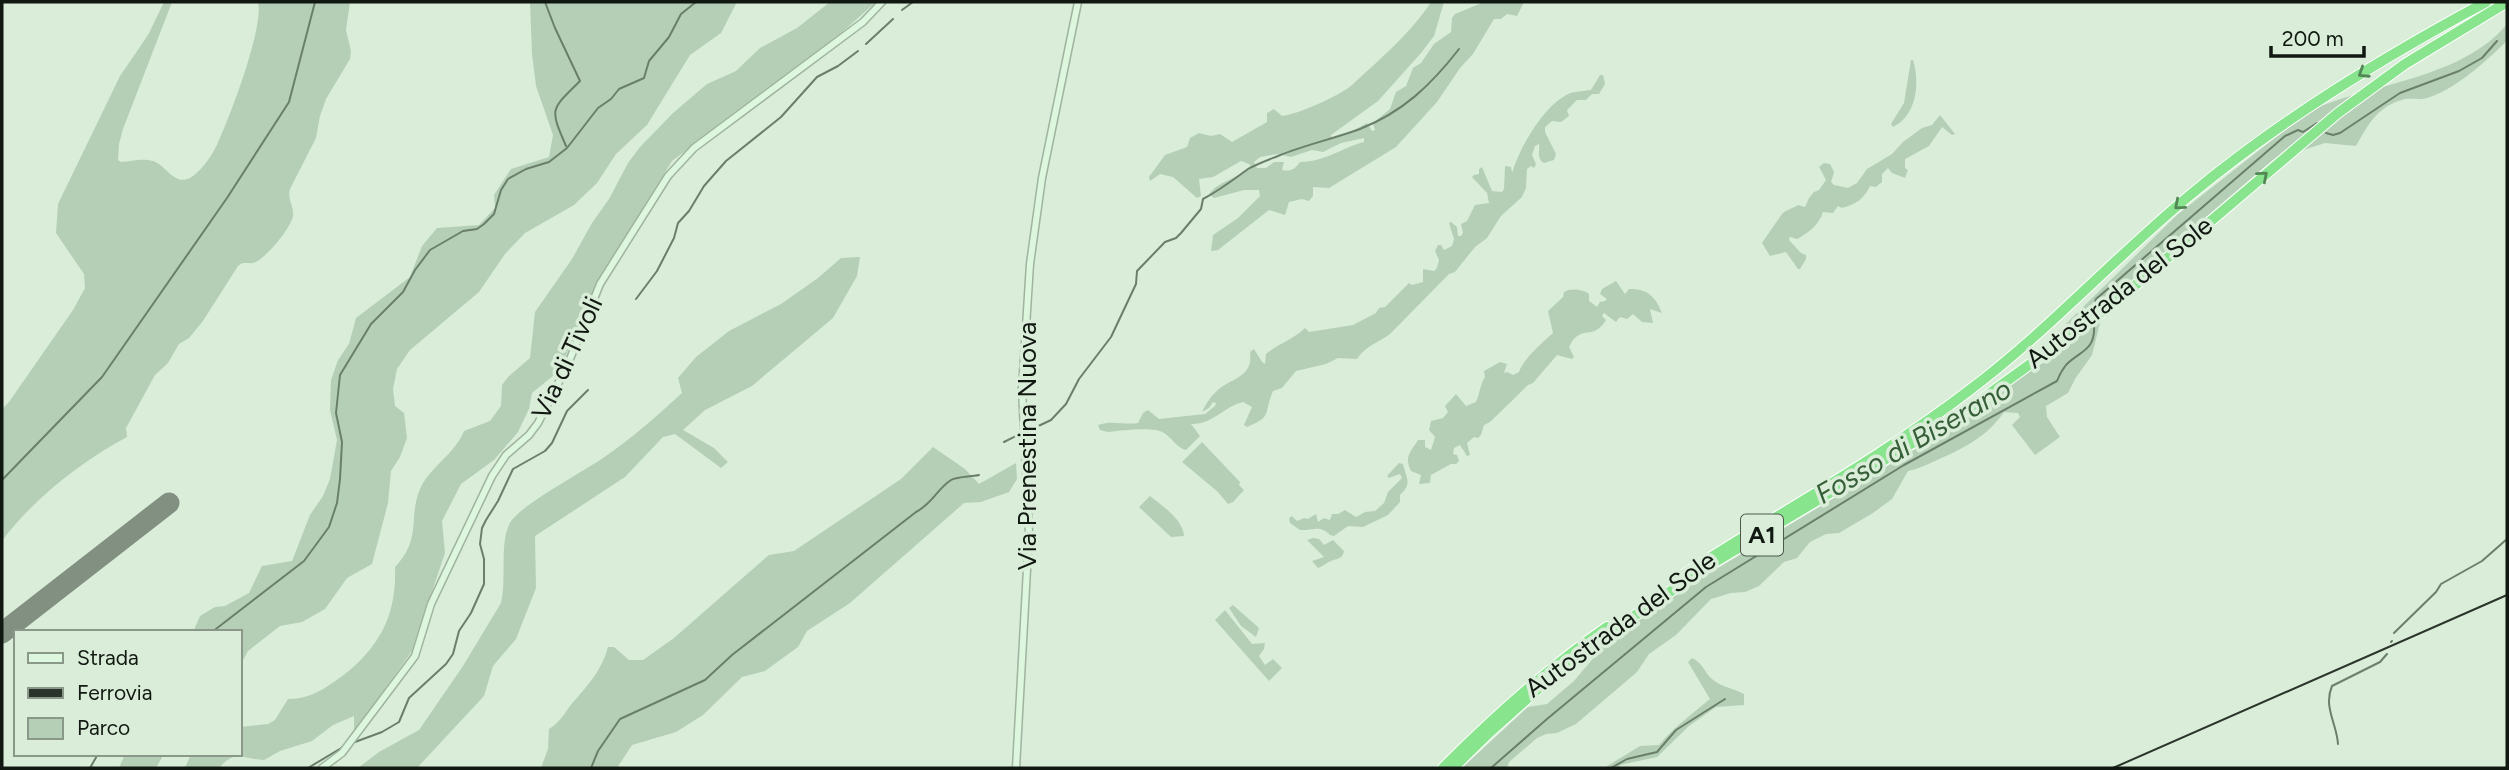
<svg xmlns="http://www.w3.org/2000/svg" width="2509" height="770" font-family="Figtree,sans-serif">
<rect width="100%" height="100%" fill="#d9edd9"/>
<path fill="#b5cfb6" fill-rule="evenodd" d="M 164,2 L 172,2 L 123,129 L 119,144 L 118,160 L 121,162 C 132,161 142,158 153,161 C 166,165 174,186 190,178 C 202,171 214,153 219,140 C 231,114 264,27 258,2 L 350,2 L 346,30 L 351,51 L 350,59 L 326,99 L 320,116 L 316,138 L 290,189 C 287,199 294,206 293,216 C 291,228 265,260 253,263 C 246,264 244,261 238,266 L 203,321 L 189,338 L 179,344 L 168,363 L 155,375 L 126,428 L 127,437 C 82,461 32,500 2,541 L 2,409 L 9,402 L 73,310 L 85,288 L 84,274 L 56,233 L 58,204 L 120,76 L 148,35 Z
M 530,2 L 737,2 L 721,33 L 690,55 L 647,125 L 616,154 L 597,183 L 574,205 L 525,233 L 505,254 L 479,292 L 410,350 L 397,369 L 393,389 L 395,406 L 404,413 L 407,438 L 400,457 L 391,471 L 388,503 L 372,564 L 347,578 L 325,609 L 302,622 L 280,626 L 248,651 L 240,666 L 240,632 L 193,632 L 200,616 L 215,607 L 225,606 L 249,593 L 262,566 L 292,561 L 310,515 L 323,496 L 330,479 L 337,440 L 330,410 L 331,380 L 338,360 L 349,344 L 356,318 L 410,277 L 422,246 L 437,228 L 479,225 L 495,208 L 494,195 L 511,169 L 549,157 L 553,135 L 536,86 L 532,54 Z
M 830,2 L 876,2 L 840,34 L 672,161 L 600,278 L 559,371 L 532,393 L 529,409 L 518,432 L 494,460 L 461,484 L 442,521 L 445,553 L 412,651 L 354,732 L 354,716 L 333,725 L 312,741 L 280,751 L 264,760 C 243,759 235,749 219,768 L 185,768 L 191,754 L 240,754 L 240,727 L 268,724 L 275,720 L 288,699 C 307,699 319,692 334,682 C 376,653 397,619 395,567 C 422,539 408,518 420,489 C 429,468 455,454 464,431 L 490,421 L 501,406 L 502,385 L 509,376 L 530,358 L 535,312 L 572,259 L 592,223 L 609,199 L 628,163 L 640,147 L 673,113 L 707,84 L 736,71 L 760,48 L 797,28 Z
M 1431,2 L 1444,2 L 1434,36 L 1421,53 L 1378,101 L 1331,135 L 1332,139 L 1347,134 L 1367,123 L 1372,131 L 1375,130 L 1373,123 L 1390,109 L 1396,92 L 1406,86 L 1413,68 L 1421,63 L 1434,44 L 1451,32 L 1452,18 L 1455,14 L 1484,2 L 1524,2 L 1517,16 L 1507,14 L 1501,19 L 1494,19 L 1473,54 L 1460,68 L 1437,102 L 1396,147 L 1329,188 L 1313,187 L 1313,196 L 1309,201 L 1302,199 L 1289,202 L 1285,215 L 1269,210 L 1218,250 L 1211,251 L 1213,235 L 1238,218 L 1260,196 L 1259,190 L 1244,190 L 1214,198 L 1209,194 C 1221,179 1237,181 1251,165 L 1241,161 L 1213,177 L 1199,179 L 1201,196 L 1197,198 L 1173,177 L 1160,174 L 1150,181 L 1149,177 L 1165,155 L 1187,147 L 1190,138 L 1199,133 L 1211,136 L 1220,134 L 1232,142 L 1267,122 L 1267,113 L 1274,109 L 1282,116 C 1296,115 1341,95 1352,85 C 1378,61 1412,32 1431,2 ZM 1364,138 L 1364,142 C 1339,149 1327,161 1300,162 C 1295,169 1291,172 1282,170 L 1284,162 L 1274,162 L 1266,168 L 1257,168 L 1254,162 L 1260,157 L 1277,154 L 1291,157 L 1312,150 L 1323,152 L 1341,143 Z
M 2507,24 L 2507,41 C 2486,61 2455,90 2427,98 C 2421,100 2412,98 2405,99 C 2378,106 2369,123 2356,146 L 2325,143 L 2273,160 L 2105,303 L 2092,355 L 2075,379 L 2068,393 L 2046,406 L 2047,417 L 2060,437 L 2035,455 L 2012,425 L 2020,417 L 2018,413 L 2004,412 C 1986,438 1962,449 1935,461 C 1926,465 1918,469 1908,471 L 1892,499 L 1873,513 L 1839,533 L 1826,534 L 1810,542 L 1797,558 L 1784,562 L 1759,586 L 1745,592 L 1731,593 L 1711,599 L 1676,635 L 1649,654 L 1637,672 L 1576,724 L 1557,733 L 1546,734 L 1537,738 L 1509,762 L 1507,768 L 1462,768 L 1528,707 L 1547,704 L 1574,681 L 1606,643 L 1698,580 L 1924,444 L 1985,403 L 2177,215 L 2309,111 C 2371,83 2462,79 2507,24 Z
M 1911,60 L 1913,60 C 1920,82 1917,116 1893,127 L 1891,124 L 1904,103 Z
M 1600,75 L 1603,75 L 1605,84 L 1599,94 L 1592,94 L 1586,100 L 1577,100 L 1567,110 L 1569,116 L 1561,122 L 1552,121 L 1545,127 L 1545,132 L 1556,154 L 1554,160 L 1544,163 C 1536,158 1540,151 1539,144 L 1535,146 L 1532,155 L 1536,164 L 1534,168 L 1531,166 L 1527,169 L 1526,188 L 1522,197 L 1501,216 L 1487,238 L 1475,247 L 1455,272 L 1449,274 L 1391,333 C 1379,343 1366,345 1357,359 L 1338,358 L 1326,364 L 1296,371 L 1282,388 L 1273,391 C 1263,415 1273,416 1247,427 L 1244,425 L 1252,407 L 1243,402 C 1225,406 1212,425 1191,424 L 1200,436 L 1186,450 C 1177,448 1172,438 1164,433 C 1154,426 1120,431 1108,432 L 1100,430 L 1098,425 C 1112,420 1124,425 1138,423 L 1143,413 L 1148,410 L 1159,419 L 1205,414 L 1215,406 L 1216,403 L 1213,402 L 1209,408 L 1202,412 C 1205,406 1210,397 1215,393 C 1228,378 1254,379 1250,352 L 1254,349 L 1262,362 L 1265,364 L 1266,354 C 1278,344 1294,339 1305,328 L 1309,332 L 1353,325 L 1376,313 L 1379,308 L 1385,307 L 1409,283 L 1412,285 L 1423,282 L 1423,269 L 1434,271 L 1437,268 L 1439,260 L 1435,251 L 1438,245 L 1441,245 L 1444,250 L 1452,246 L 1454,239 L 1449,223 L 1451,222 L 1457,227 L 1458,236 L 1461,236 L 1463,233 L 1461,224 L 1467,221 L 1475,205 L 1489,203 L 1487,193 L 1472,177 L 1474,175 L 1479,174 L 1479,169 L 1482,167 L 1492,191 L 1502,192 L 1504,189 L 1505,166 L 1511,167 L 1512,172 L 1513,171 C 1519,148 1549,96 1575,92 C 1581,91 1585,91 1591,90 Z
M 1940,115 L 1955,134 L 1952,135 L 1942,127 L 1929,146 L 1905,159 L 1905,168 L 1908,170 L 1905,178 L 1892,173 L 1888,168 L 1882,174 L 1882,182 L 1876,187 L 1870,186 C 1864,199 1856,204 1842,208 L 1838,206 L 1833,213 L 1823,212 C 1820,224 1807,234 1797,239 L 1790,237 L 1789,240 L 1801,253 L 1806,255 L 1806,259 L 1800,269 L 1798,269 L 1786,252 L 1770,256 L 1762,243 C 1764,240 1781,215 1783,213 C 1786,210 1794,208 1798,205 L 1805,207 L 1809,198 L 1814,192 L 1819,190 L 1826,180 L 1819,167 L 1824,163 L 1830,164 L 1834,172 L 1831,182 L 1834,185 L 1848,188 L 1857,183 L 1867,169 L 1892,154 L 1903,142 L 1922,128 L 1932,125 Z
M 860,257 L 857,276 L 833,318 L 752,386 L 705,410 L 683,430 L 714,448 L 728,462 L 721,468 L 675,434 L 663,437 L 625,477 L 535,536 L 536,588 L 516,639 L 493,666 L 484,696 L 417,768 L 358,768 L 379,752 L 419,730 L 463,666 L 501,603 C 507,579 499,543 510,523 C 520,505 583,472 603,458 C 631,439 657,416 682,393 L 678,378 L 696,357 L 729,331 L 781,304 L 818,278 L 841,258 Z
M 1616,281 L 1625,294 L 1629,289 C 1648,289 1655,296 1662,313 L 1650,309 L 1653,323 L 1642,322 L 1633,314 L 1627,319 L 1620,317 L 1616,322 L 1604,313 L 1602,316 L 1606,320 C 1595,338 1587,328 1576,337 C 1572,340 1571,344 1569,347 L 1574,357 L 1572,359 L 1557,355 L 1533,383 L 1528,385 L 1490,422 L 1484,425 L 1481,435 L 1478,438 L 1474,437 L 1467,443 L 1470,455 L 1467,456 L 1460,445 L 1454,448 L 1453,454 L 1457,455 L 1459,461 L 1456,464 L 1451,464 L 1431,475 L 1430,483 L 1419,484 L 1421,475 L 1411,471 C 1404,457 1410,453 1418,440 L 1425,440 L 1425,447 L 1431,450 L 1435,437 L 1429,430 L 1431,421 L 1443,418 L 1448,412 L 1445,406 L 1456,394 L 1466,406 L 1476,402 C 1480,393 1480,385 1485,377 L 1484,371 L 1500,362 L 1507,364 L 1504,373 L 1507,372 L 1513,375 L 1519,372 C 1523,359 1543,342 1553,333 L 1548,311 L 1563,297 L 1564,292 C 1570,288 1583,289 1589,294 L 1589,301 L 1597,307 L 1600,302 L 1605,301 L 1607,299 L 1600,294 L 1602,289 Z
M 1202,442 L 1240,482 L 1239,485 L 1244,490 L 1233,502 L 1228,504 L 1218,492 L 1182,462 Z
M 933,447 L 965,469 L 979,484 L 1016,463 L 1017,479 L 1009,492 L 981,502 L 964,503 L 850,603 L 807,631 L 798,647 L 765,671 L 742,677 L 703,715 L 676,732 L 632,745 L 617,768 L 541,768 L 548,749 L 549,729 C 562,721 565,711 575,700 C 590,683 602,669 608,647 L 614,647 L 629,660 L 643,660 L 674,638 L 769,555 L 794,551 L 901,479 Z
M 1399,463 L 1403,464 C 1406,478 1413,483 1400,495 L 1400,502 L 1388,515 L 1363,527 L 1348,526 L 1334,536 L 1330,535 C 1320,524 1311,531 1300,530 L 1290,523 L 1289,518 L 1292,516 L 1297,521 L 1304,518 L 1308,519 L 1316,514 L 1318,522 L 1324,518 L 1330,520 L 1332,514 L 1338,514 L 1345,510 L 1356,517 L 1365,512 L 1375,511 L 1384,503 L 1388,492 L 1402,478 L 1400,474 L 1389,478 L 1387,476 Z
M 1150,496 C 1162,506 1183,519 1184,536 L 1171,537 L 1139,507 Z
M 1313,538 L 1319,539 L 1324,545 L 1333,540 L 1344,551 C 1342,560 1337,558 1331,561 C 1326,563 1324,566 1318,568 L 1312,561 L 1324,557 L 1307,540 Z
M 1233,605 L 1259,628 L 1256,637 L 1241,626 L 1229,608 Z
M 1225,610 L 1252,644 L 1265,643 L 1264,649 L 1259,656 L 1265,665 L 1273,659 L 1282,668 L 1269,681 L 1215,620 Z
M 1692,658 C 1703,663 1704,672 1712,679 C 1721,687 1733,688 1744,694 L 1744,705 L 1716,707 L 1689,726 L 1657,757 L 1620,765 L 1619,768 L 1604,768 L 1640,746 L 1659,745 C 1674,727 1692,714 1710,699 L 1688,662 Z
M 125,754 L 164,754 L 156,768 L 119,768 Z"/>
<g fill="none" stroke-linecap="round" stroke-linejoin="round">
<path stroke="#6a7f6a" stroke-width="2" d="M 545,2 L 555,28 L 580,81 C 551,110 549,107 566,146
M 902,10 L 913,2
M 866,44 L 893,19
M 2326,133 L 2333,135 L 2340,133 L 2400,93 L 2459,71 L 2482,58 L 2497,41
M 636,299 L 657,271 L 674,238 L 678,223 L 689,211 L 704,186 L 726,161 L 781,117 L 817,77 L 838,66 L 858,51
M 2092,313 L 2096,299 L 2103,293 L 2285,136 L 2298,130 L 2303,132 L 2317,123
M 1028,431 L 1051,420 L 1066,404 L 1079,379 L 1111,337 L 1136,284 L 1137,271 L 1165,242 L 1176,238 L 1181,233 L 1201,209 L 1203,199 C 1220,190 1233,180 1248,169 C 1257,164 1268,160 1278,156 C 1304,145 1333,139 1360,129 C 1403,112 1431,85 1459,49
M 1004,442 L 1022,433
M 2,480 L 102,377 L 227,198 L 289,102 L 315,2
M 212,632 L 304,561 L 329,527 L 337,503 L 340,479 L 342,442 L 336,413 L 340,375 L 371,324 L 403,292 L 415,270 L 430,250 L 463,231 L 477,229 L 484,224 L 494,214 L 501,190 L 508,179 L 526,169 L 549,162 L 567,148 L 598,108 L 611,99 L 619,89 L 644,78 L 649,61 L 669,37 L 681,14 L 696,2
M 2394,633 L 2436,592 L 2441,584 L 2482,561 L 2507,539
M 2391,642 L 2392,641
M 355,742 L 382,732 L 399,722 L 409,698 L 446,664 L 453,654 L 459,631 L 471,613 L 484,584 L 484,559 L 480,544 L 482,528 L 486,520 L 498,501 L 513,469 L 545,451 L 552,443 L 567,411 L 588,390
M 2338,744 C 2337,724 2323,707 2332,686 L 2380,662 L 2387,654
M 90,768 L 98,754
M 308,768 L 343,747
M 591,768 L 598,751 L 620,719 L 705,680 L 732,655 L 916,512 C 933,503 937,489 951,480 C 958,476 970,477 979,475
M 1491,768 L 1547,719 L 1706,587 L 1904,465 L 2057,381 C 2059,376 2062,370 2066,365 C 2079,351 2096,351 2094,325
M 1611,768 L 1627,759 L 1657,752 L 1676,730 L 1725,699"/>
<path stroke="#829082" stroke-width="21" d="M 2,633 L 169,503"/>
<defs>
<path id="secondary" d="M 322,768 L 342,753 L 415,656 L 431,604 L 492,476 L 506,455 L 529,435 L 538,423 L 568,364 L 600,284 L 668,176 L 694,148 L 863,22 L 882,2
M 1016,768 L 1029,533 L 1022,389 L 1030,264 L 1042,178 L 1078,2"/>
<path id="highway" d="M 1677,579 C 1775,515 1879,460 1971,389 C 2049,330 2114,258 2189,196 C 2280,120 2382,58 2486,2
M 1443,768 C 1494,717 1548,668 1607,627
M 1453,768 L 1490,732 L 1548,680 L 1593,644 L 1705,568 L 1964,412 L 2112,305 L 2338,113 L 2405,64 L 2507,2"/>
</defs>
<use href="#secondary" stroke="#a0b3a0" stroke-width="9"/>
<use href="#highway" stroke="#fff" stroke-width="12"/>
<use href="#secondary" stroke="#dcf7dd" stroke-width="6"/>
<use href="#highway" stroke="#89e48e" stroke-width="10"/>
<path stroke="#2b342b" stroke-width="2" d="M 2113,768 L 2507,595"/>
</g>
<defs><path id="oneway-chevron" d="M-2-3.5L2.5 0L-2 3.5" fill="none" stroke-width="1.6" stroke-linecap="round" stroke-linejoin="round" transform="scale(1.75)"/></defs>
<g stroke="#538856">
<use href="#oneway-chevron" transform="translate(2363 73) rotate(147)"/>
<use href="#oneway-chevron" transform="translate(2263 176) rotate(-41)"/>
<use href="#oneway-chevron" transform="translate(2179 205) rotate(139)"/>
</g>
<g text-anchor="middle" stroke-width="7" stroke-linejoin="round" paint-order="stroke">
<rect fill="#d9edd9" stroke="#4d584d" stroke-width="2" x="1741" y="514.5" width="42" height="41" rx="5"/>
<g font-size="24" font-weight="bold" fill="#111811">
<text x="1762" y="543">A1</text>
</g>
<g font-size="26" fill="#111811" stroke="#d9edd9">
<text transform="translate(2119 292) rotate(-38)" y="9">Autostrada del Sole</text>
<text transform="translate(567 358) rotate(-65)" y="9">Via di Tivoli</text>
<text transform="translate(1027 446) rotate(-90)" y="9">Via Prenestina Nuova</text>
<text transform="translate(1620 624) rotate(-36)" y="9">Autostrada del Sole</text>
</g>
<g font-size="28" font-style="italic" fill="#365f38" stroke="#d9edd9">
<text transform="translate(1913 441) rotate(-30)" y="10">Fosso di Biserano</text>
</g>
</g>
<rect width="2509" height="770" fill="none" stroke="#111811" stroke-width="7"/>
<rect x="14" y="630" width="228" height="126" fill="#d9edd9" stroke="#899889" stroke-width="2"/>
<rect x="28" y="653" width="35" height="10" fill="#dcf7dd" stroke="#899889" stroke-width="2"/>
<text x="77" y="665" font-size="21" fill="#111811">Strada</text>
<rect x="28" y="688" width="35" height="10" fill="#2b342b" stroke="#899889" stroke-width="2"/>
<text x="77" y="700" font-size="21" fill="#111811">Ferrovia</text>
<rect x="28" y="718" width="35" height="21" fill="#b5cfb6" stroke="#899889" stroke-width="2"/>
<text x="77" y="735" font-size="21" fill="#111811">Parco</text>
<path d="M2271 46v10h93v-10" fill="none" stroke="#111811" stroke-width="3.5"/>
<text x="2282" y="46" font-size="21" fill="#111811" stroke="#d9edd9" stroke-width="5" paint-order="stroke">200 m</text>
</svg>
